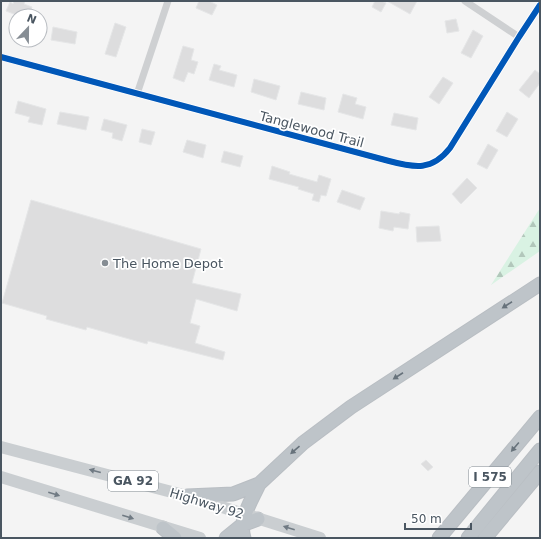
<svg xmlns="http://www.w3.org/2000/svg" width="541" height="539" font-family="'DejaVu Sans',sans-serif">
<defs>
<pattern id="forest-firs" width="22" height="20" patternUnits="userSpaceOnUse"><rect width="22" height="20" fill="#d9f2e3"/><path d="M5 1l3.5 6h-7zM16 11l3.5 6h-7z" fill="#b2c7bb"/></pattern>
</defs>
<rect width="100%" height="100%" fill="#f4f4f4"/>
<path fill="url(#forest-firs)" d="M 540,208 L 540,251 L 491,285 Z"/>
<path fill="#ddddde" stroke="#e5e6e7" d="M 14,1 L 25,1 L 24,4 L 32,7 L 29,16 L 19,16 L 6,11 L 10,2 L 13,4 Z
M 199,1 L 209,1 L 217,5 L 212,15 L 196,8 Z
M 375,1 L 381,1 L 386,3 L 381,12 L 372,7 Z
M 387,1 L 417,1 L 410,14 Z
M 456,19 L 459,31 L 447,33 L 445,21 Z
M 115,23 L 126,27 L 116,57 L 105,54 Z
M 53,27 L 77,32 L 75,44 L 51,40 Z
M 473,30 L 483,36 L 471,58 L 461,53 Z
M 183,46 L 194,49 L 191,60 L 198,62 L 194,74 L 188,72 L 184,82 L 173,78 Z
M 214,64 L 221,66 L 219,70 L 237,75 L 234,87 L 209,80 Z
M 535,70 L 540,74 L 540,83 L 529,98 L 519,90 Z
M 443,77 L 453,83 L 439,104 L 429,97 Z
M 254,79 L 280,86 L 276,100 L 251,92 Z
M 301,92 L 326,98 L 324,110 L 298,104 Z
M 343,94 L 357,98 L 355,104 L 366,107 L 363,119 L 338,112 Z
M 18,101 L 46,109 L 42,125 L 28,122 L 30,117 L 15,113 Z
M 60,112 L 89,117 L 86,130 L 57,124 Z
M 507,112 L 518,119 L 507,137 L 496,131 Z
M 394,113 L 418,118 L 416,130 L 391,125 Z
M 104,119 L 127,125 L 122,141 L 112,138 L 113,133 L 101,130 Z
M 142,129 L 155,132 L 151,145 L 139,142 Z
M 187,140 L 206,145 L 203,158 L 183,152 Z
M 488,144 L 498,150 L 487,169 L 477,164 Z
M 224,151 L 243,156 L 240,167 L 221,162 Z
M 272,166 L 290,172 L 289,174 L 317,182 L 319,175 L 331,179 L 326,196 L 321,195 L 319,202 L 312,200 L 314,194 L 298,189 L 299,187 L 269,179 Z
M 467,178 L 477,188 L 461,204 L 452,194 Z
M 342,190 L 365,198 L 360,210 L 337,202 Z
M 31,200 L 201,249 L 192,283 L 241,294 L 237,311 L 196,299 L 190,323 L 200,326 L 195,343 L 225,352 L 223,360 L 148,341 L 147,344 L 87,327 L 86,330 L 46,319 L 47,316 L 2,303 Z
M 381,211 L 399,214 L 400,212 L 410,214 L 408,229 L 394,227 L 393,231 L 379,228 Z
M 439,226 L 441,241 L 417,242 L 416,227 Z
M 426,460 L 433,467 L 428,471 L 421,464 Z"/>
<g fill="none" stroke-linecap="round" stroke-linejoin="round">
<defs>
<path id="motorway" d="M 187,496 L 233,494 L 259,484 L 303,443 L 351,407 L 540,284
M 163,528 L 175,538
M 226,538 L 242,525 L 258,519
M 244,538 C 238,520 252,500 259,484
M 439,538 L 540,417
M 468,538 L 540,450
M 485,538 L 540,472"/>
</defs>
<use href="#motorway" stroke="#b9bec3" stroke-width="15"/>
<path stroke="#ced0d2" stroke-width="7" d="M 465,1 L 519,37
M 1,57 L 389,161 C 415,168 432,171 450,148 L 519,37 L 540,5
M 137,94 L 168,1"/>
<path stroke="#caced1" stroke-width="12" d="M 1,447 L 187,496 L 320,538
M 1,477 L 200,538"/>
<use href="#motorway" stroke="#bec4c9" stroke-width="13"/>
<defs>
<path id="cycleway" d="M 1,57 L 389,161 C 415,168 432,171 450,148 L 519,37 L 540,5"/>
</defs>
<use href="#cycleway" stroke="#fff" stroke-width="8"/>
<use href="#cycleway" stroke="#0057b8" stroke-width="6"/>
</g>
<defs><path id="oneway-solid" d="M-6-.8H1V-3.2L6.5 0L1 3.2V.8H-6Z"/></defs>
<g fill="#67727b">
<use href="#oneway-solid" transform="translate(507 305) rotate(147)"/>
<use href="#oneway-solid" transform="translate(398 376) rotate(147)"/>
<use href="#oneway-solid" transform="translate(515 447) rotate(130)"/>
<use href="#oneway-solid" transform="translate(295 450) rotate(139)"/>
</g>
<g fill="#707a83">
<use href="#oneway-solid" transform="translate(95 471) rotate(-165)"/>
<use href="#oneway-solid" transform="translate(54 494) rotate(17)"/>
<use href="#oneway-solid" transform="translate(128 517) rotate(17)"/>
<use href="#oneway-solid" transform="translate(289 528) rotate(-163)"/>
</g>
<circle fill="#868d94" stroke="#fff" stroke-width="1.5" cx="105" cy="263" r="4"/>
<g text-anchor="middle" stroke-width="3.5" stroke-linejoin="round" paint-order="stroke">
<g fill="#fff" stroke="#808990" stroke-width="1">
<rect x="469" y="467" width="42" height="20" rx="3"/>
<rect x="108" y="471" width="50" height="20" rx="3"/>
</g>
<g font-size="12" font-weight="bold" fill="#4a5661">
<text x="490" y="481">I 575</text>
<text x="133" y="485">GA 92</text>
</g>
<g font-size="13" fill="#4a5661" stroke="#fff">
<text transform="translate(312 129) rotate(15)" y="5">Tanglewood Trail</text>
<text transform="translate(207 503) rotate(17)" y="5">Highway 92</text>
</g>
<g font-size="13" fill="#4a5661" stroke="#fff" text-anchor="start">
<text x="113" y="268">The Home Depot</text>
</g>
</g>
<rect width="541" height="539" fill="none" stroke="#4a5661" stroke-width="4"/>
<g transform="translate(28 28) rotate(22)"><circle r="19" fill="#ffffff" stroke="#b7bbc0"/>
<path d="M0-3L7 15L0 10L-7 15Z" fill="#868d94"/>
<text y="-6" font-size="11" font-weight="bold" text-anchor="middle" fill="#4a5661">N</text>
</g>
<path d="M405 523v6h66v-6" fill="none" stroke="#4a5661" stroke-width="2"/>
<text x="411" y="523" font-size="12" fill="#4a5661" stroke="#ffffff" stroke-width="3" paint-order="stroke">50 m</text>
</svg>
